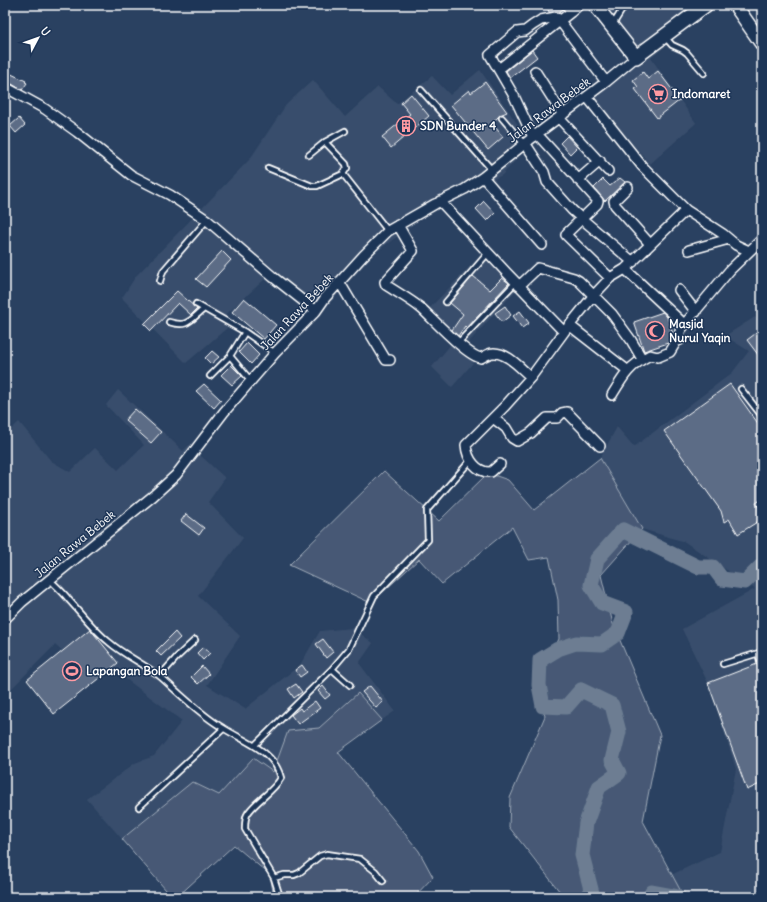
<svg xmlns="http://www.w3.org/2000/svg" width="767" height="902" font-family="Delius,sans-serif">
<rect width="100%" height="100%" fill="#2a4161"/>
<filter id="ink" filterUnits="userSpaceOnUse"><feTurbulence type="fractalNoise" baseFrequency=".025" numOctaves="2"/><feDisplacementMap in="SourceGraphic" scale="8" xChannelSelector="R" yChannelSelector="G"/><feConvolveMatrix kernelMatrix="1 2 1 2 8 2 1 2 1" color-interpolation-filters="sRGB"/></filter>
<g filter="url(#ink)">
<path fill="#394e6c" d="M 601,5 L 716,5 L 651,58 L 696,123 L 650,164 L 587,91 L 636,53 Z
M 480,70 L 531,144 L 502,175 L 433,210 L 376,252 L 315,319 L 266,278 L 221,319 L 227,328 L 186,363 L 122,298 L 136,276 L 250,159 L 286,105 L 313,80 L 345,117 L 378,87 L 397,104 L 432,76 L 450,95 Z
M 482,254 L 518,288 L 466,345 L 479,356 L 452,387 L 432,367 L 452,343 L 440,334 L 423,315 Z
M 755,317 L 762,325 L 762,897 L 684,897 L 671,875 L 720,852 L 736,769 L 709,685 L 682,629 L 755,589 L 685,542 L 642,529 L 600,458 L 617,427 L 634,447 L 732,373 L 749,351 L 725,336 Z
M 118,390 L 183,451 L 189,445 L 225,478 L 208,502 L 243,538 L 198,596 L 240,636 L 207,685 L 245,709 L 300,665 L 320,631 L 353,628 L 373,643 L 359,663 L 395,711 L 382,720 L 358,693 L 319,728 L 288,731 L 273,773 L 253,758 L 219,795 L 192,782 L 122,839 L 87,799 L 135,763 L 154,756 L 182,721 L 110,667 L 92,676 L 55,645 L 7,693 L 5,702 L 5,435 L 19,422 L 51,461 L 70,472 L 95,448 L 118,470 L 144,445 L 106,405 Z"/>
<path fill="#465975" stroke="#a2acba" d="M 600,458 L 642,529 L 601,575 L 613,624 L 660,735 L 643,821 L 684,897 L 564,897 L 509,827 L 510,798 L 545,716 L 534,686 L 559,639 L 558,600 L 549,557 L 529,560 L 512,527 L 442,584 L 419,559 L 371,603 L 289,565 L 384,471 L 439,521 L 488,473 L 508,480 L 534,510 Z
M 358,693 L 382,720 L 338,752 L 419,851 L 433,877 L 414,897 L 308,897 L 307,896 L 304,897 L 274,897 L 270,875 L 234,845 L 177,897 L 172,897 L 122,839 L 192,782 L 219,795 L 253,758 L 273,772 L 288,731 L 319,728 Z"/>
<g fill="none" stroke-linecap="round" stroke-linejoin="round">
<path stroke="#6d7d92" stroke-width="15" d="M 593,897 L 582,855 L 586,823 L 599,787 L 619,773 L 612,760 L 619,732 L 612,705 L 581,690 L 566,707 L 543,706 L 539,685 L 540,660 L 558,649 L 576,643 L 602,644 L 618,633 L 626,612 L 602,603 L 591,585 L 597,559 L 623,530 L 698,567 L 713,567 L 722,579 L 745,582 L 762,565
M 649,897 L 652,892 L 679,897"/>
</g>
<path fill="#5b6c86" stroke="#fff" d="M 546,5 L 561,5 L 563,9 L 559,12 L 549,12 Z
M 532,50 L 537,57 L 510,78 L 506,71 Z
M 658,71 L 680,100 L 657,118 L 635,89 L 638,87 L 633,80 L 643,72 L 648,79 Z
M 7,72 L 26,81 L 25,82 L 27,83 L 22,90 L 5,80 Z
M 485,82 L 507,112 L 500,115 L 492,123 L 503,137 L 488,150 L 451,105 L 469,90 L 471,93 Z
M 411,94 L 429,116 L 391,148 L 382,137 L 410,114 L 401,103 Z
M 19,118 L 25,125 L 16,133 L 10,126 Z
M 567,136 L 577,147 L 570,154 L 560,143 Z
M 620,178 L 625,182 L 605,201 L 594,188 L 603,179 L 610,186 Z
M 484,201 L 495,213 L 487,221 L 476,209 Z
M 222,251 L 231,260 L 206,287 L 196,279 Z
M 473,276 L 490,290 L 502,278 L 509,283 L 467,328 L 465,326 L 458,336 L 452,330 L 463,314 L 450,303 Z
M 177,291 L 197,309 L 191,315 L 178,303 L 151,331 L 144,324 Z
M 244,298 L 276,325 L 264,339 L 232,312 Z
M 505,306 L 511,315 L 502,322 L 495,313 Z
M 520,311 L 529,323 L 522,328 L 513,316 Z
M 663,312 L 667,317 L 674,336 L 668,343 L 644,351 L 634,322 Z
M 759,331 L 762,336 L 762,360 L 747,340 Z
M 247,343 L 259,355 L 251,364 L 239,352 Z
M 212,351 L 219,357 L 211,364 L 205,358 Z
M 231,365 L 242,376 L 232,385 L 221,375 Z
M 204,384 L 221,400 L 214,408 L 196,391 Z
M 730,384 L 762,429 L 762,499 L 756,503 L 762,513 L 762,519 L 738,534 L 729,519 L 724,522 L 721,511 L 664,431 Z
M 135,409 L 161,432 L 151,443 L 125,420 Z
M 186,514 L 204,528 L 199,535 L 181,521 Z
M 90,629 L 118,663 L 54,714 L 27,680 Z
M 175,632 L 180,638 L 161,656 L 156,651 Z
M 323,639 L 333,652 L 326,658 L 316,644 Z
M 203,647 L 210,653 L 203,660 L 197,653 Z
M 757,664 L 762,678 L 762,783 L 747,790 L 708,683 Z
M 302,665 L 307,672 L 300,677 L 295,670 Z
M 202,666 L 209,674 L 198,684 L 191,677 Z
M 296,684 L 302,692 L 294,698 L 288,689 Z
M 323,686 L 330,695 L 325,699 L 318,691 Z
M 370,686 L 383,702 L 376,708 L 362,692 Z
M 315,701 L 320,708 L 298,724 L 291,715 L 300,708 L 302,711 Z"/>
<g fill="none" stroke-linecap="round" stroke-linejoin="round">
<defs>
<path id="lane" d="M 612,26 L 625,5
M 665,37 L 672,45 L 683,50 L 687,53 L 704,73
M 421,90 L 492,170
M 502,118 L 524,144
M 325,142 L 346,164 L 347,168 L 343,174
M 309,155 L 325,142 L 345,131
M 268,168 L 312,186 L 317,186 L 343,174 L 388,231
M 160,281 L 163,271 L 207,220
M 446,302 L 488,253
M 196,304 L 245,332 L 275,353
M 169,322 C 188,328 190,320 204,309
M 458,343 L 516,282
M 230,356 L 251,381
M 210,376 L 230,356 L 245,332
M 741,389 L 762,416
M 50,580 C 57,587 64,593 69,600 C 82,614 94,630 109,642 C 125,656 145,664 162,678 C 181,695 201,715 223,728 C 245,742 274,750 281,778 C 273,792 257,800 248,813 C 245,817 245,823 245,829 L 274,878 L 280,897
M 758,654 L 762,666
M 723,664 L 762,652
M 332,669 L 349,649 L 374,596 L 428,540 L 427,510 L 471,460
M 160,676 L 177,657 L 195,640
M 255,745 L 332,669 L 350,685
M 139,807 L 223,729
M 274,878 L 284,875 L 294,875 L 299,873 L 320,856 L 327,854 L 360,859 L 375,871 L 383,881"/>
<path id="street" d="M 567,5 L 571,12 L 579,5
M 499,69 L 571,12
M 535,71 L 563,115
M 5,87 L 45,109 L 77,132 L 131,175 L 170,195 L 207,220 L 273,277 L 316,311
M 587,97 L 642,166 L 686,210 L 723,234 L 736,245 L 749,251
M 559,118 L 608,171
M 537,134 L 598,201 L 597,204 L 567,233 L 566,235 L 610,278
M 533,137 L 514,96 L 490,55 L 517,32 L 525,31 L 533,25 L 541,20 L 556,17 L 560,21 L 606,82
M 525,143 L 544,172 L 547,182 L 572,210 L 582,219 L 633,262
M 483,177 L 542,245
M 578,180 L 600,161
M 628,187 L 614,201 L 615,205 L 650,244
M 440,201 L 506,272 L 564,332
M 398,225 L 413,251 L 385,282 L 386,285 C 398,293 411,300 422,309 C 434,320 467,356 481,358 C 485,356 489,353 493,353 C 507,352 521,369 531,377
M 689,250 L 729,239
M 625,269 L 685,325
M 340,283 L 386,360 L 390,360
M 519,286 L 538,268 L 574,278 L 579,281 L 612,314 L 631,340 L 642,359
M 679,290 L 696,312
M 569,325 L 627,370
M 612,395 C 624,375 629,366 650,355 L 658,357 L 670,352 L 676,342 L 680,340 L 680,331 L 688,320 L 730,270 L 762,239
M 493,418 L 506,428 L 512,438 L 517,441 L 531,433 L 547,418 L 557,418 L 562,413 L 567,412 L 600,446
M 500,464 L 491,472 C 477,473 467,459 466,445 L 505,406 L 531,377 L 564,332 L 594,295 L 610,278 L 625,269 L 686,210
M 5,619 L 22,602 L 153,496 L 176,475 L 224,412 L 275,353 L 316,311 L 325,298 L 363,256 L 388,231 L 435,204 L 465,189 L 483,177 L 537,134 L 606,82 L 636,57"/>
<path id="secondary" d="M 595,5 L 636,57 L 706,5
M 735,5 L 762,44"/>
</defs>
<use href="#lane" stroke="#fff" stroke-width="8"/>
<use href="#street" stroke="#fff" stroke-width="12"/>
<use href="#secondary" stroke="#fff" stroke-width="16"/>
<use href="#lane" stroke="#1d3557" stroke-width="4.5"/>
<use href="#street" stroke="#1d3557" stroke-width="9"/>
<use href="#secondary" stroke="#1d3557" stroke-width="13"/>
</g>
</g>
<defs>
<symbol id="supermarket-ring" viewBox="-11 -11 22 22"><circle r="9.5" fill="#1d3557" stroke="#ff9aa2" stroke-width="1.5"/><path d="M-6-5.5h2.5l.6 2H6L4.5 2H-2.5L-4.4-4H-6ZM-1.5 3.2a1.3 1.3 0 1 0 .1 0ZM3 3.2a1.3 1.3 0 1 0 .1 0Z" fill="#ff9aa2"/></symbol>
<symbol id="building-ring" viewBox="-11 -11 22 22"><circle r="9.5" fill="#1d3557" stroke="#ff9aa2" stroke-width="1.5"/><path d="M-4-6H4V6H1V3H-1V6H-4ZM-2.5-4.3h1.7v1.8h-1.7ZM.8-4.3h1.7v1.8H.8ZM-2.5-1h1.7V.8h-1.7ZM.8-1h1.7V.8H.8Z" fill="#ff9aa2"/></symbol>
<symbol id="mosque-ring" viewBox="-11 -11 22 22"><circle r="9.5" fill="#1d3557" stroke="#ff9aa2" stroke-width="1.5"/><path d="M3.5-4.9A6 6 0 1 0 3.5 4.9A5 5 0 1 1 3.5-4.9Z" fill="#ff9aa2"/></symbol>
<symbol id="stadium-ring" viewBox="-11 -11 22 22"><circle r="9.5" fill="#1d3557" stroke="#ff9aa2" stroke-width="1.5"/><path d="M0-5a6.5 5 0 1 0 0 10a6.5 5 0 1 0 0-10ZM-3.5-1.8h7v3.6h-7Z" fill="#ff9aa2"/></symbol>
</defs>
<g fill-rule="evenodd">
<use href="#supermarket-ring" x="647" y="83" width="22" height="22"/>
<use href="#building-ring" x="395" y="115" width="22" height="22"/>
<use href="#mosque-ring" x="644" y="320" width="22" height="22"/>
<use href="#stadium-ring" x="61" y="660" width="22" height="22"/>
</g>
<g text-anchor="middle" stroke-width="3" stroke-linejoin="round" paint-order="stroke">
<g font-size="12" font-weight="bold" fill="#fff" stroke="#1d3557" text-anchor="start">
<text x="672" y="98">Indomaret</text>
<text x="420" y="130">SDN Bunder 4</text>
<text x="669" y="328">Masjid<tspan x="669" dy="14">Nurul Yaqin</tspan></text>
<text x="86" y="675">Lapangan Bola</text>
</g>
<g font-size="12" fill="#fff" stroke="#1d3557">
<text transform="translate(549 110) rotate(-37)" y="4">Jalan Rawa Bebek</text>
<text transform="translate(297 312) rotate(-47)" y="4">Jalan Rawa Bebek</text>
<text transform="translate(75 544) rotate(-39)" y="4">Jalan Rawa Bebek</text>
</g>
</g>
<rect width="767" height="902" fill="none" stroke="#1d3557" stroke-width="20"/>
<rect x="10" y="10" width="747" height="882" fill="none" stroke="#fff" stroke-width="1.5" filter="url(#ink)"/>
<g transform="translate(38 38) rotate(49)" stroke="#1d3557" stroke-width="3" paint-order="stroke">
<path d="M0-3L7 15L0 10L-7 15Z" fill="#ffffff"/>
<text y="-6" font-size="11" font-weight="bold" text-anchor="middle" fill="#ffffff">U</text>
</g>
</svg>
